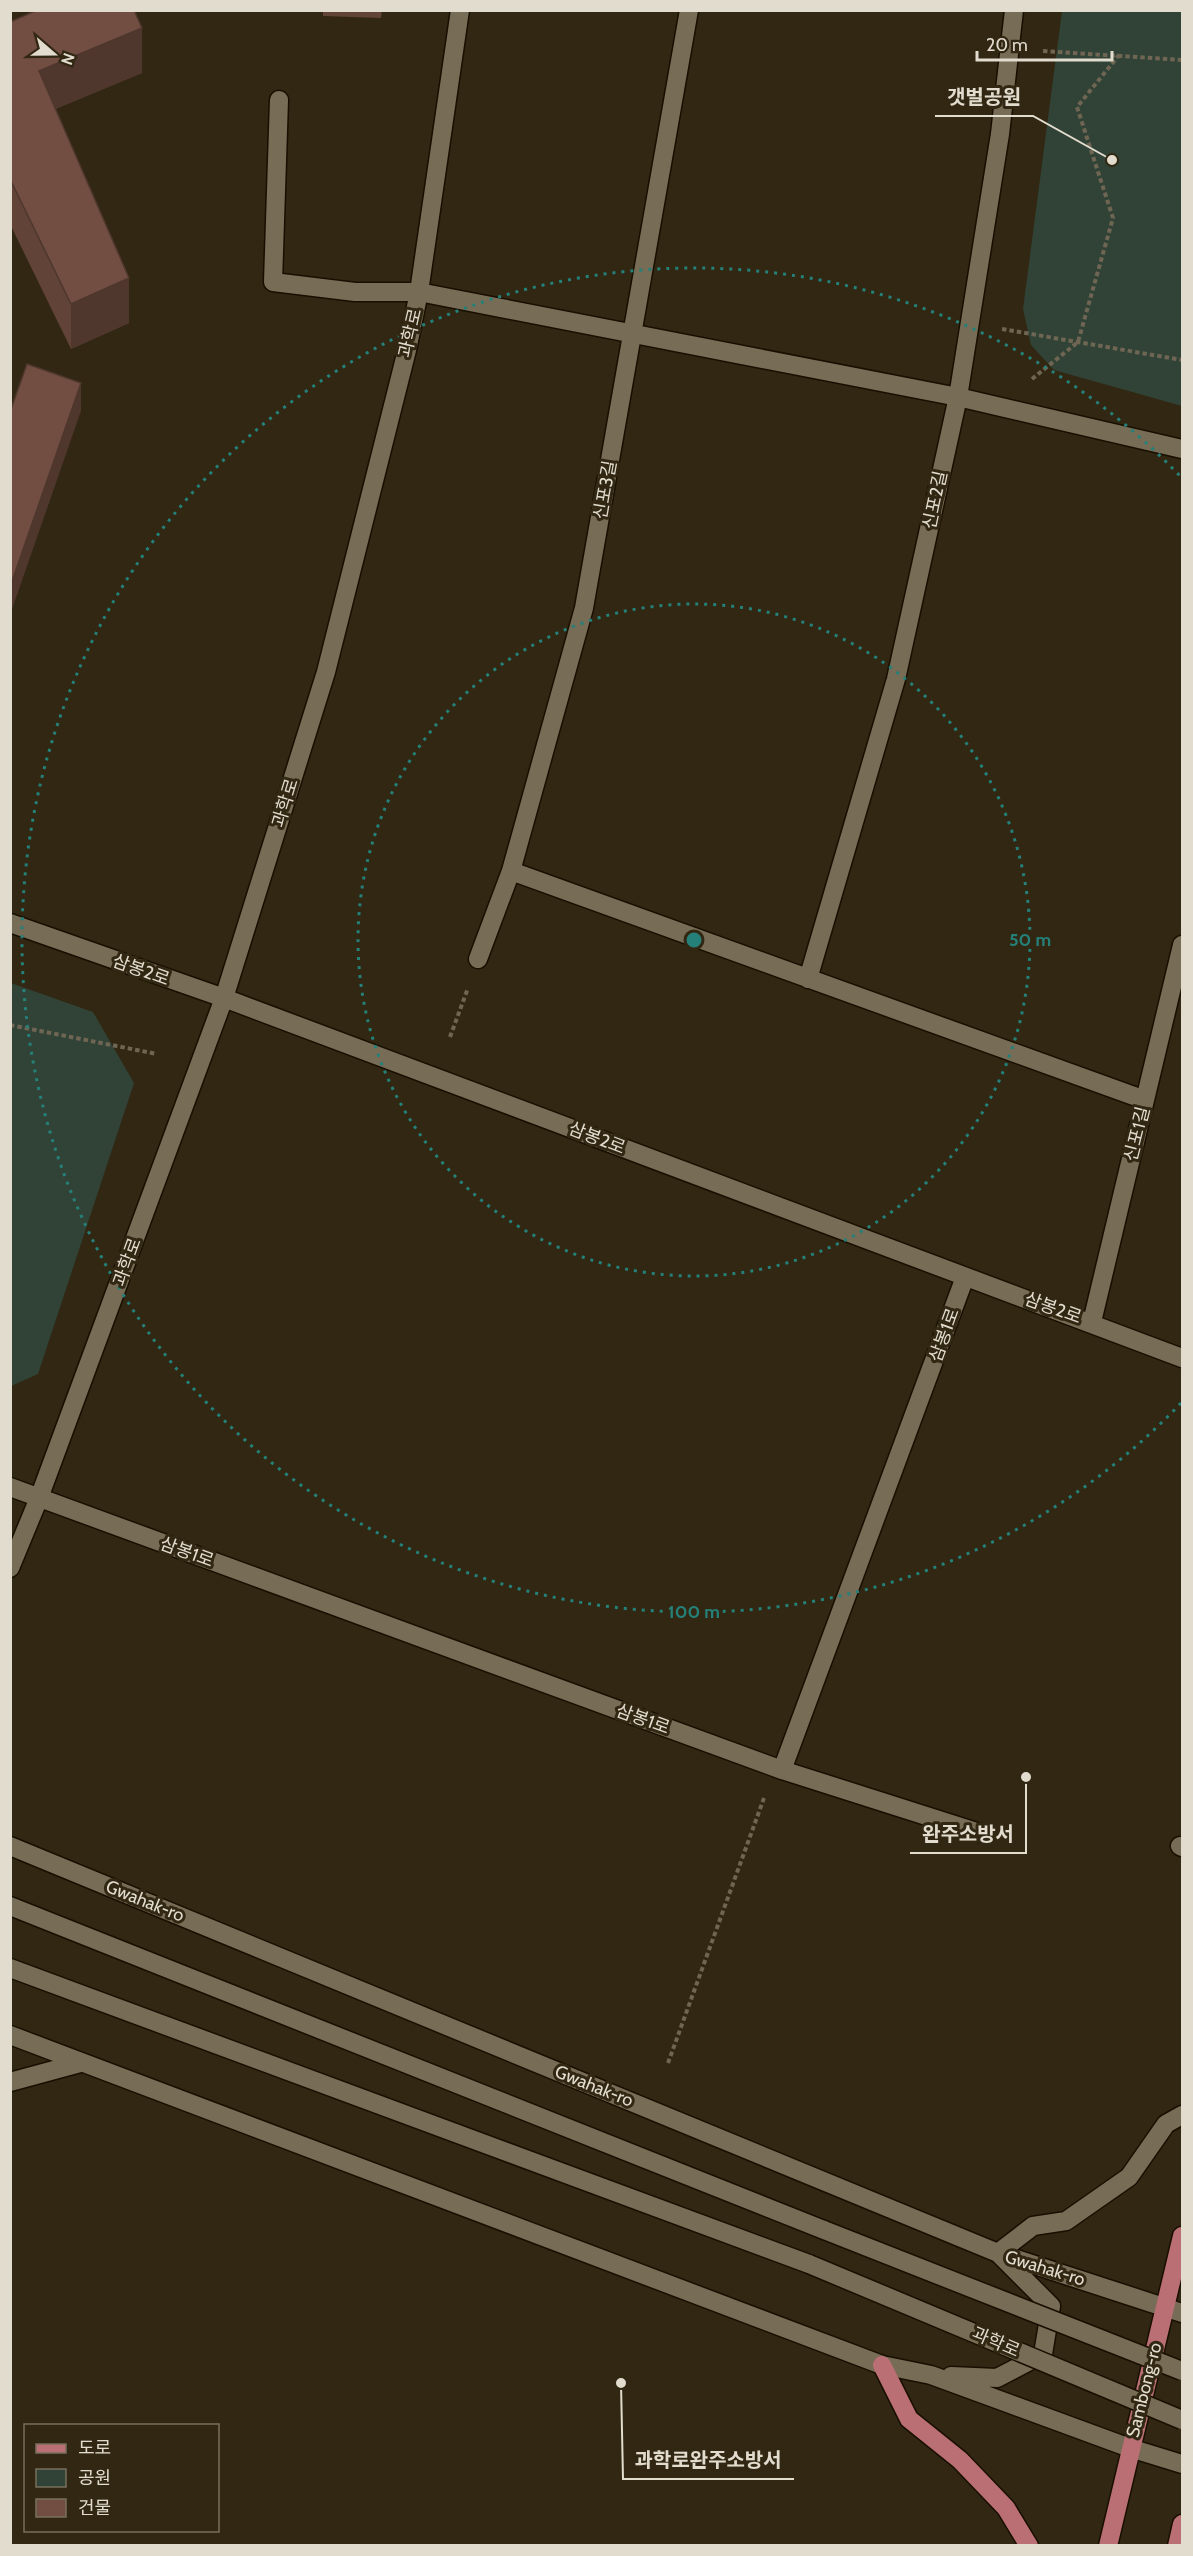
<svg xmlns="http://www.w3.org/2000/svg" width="1193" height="2556" font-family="Cabin,'Noto Sans KR',sans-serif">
<rect width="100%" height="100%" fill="#312712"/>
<path fill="#314336" d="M 1062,11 L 1182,11 L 1182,406 L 1054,370 L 1031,345 L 1023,309 Z
M 11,983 L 93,1012 L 134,1083 L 38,1374 L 11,1386 Z"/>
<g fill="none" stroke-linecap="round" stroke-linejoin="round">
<defs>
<path id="minor" d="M 279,100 L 273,282 L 355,292 L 419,292 L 958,397 L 1182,449
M 511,871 L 1145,1100
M 10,923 L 224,998 L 1182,1358
M 478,959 L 511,871 L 584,608 L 689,10
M 808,979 L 896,679 L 958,397 L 1000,134 L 1014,10
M 1092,1322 L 1182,945
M 10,1487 L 782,1770 L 965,1277
M 10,1568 L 39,1498 L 224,998 L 326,672 L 407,350 L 419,292 L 460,10
M 782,1770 L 986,1835
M 10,1846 L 998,2253 L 1182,2313
M 1180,1846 L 1182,1847
M 10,1906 L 824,2230
M 10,1968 L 809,2264
M 10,2035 L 882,2365 L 931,2375 L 1130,2448 L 1182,2464
M 10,2082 L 80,2063
M 951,2376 L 997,2378 L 1043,2354 L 1051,2306 L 998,2253 L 1033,2226 L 1066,2221 L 1129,2177 L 1166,2124 L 1182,2115"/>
<path id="major" d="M 882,2365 L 909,2419 L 960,2460 L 1006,2508 L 1029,2546
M 1108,2546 L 1182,2236
M 1177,2546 L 1182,2524"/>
</defs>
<use href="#minor" stroke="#180f00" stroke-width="21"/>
<use href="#major" stroke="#180f00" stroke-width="21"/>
<path stroke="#6e6553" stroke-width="4" stroke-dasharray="4.5 3" stroke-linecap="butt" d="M 1043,51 L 1182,60
M 1002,329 L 1182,360
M 1032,379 L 1078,342 L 1113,218 L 1077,107 L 1119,55
M 10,1025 L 157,1054
M 450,1037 L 468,988
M 668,2063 L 764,1798"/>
<use href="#minor" stroke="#776c55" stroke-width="18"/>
<use href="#major" stroke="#ba6f74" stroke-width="18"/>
<defs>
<path id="minor-bridge" d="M 824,2230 L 1182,2371
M 809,2264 L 1182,2420"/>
</defs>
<use href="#minor-bridge" stroke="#180f00" stroke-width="21" stroke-linecap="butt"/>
<use href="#minor-bridge" stroke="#776c55" stroke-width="18"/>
</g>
<path fill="#614338" d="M 323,10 L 382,10 L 381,18 L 323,16 Z
M 10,22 L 142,73 L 55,109 L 129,323 L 71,349 L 10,224 Z"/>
<path fill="#4f372e" d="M 142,28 L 142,73 L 39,116 L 39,71 Z
M 129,278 L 129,323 L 71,349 L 71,304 Z
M 81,383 L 81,411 L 10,615 L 10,587 Z"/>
<path fill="#714e41" stroke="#4f372e" stroke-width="1.5" d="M 37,10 L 134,10 L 142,28 L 39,71 L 129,278 L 71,304 L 10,179 L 10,22 Z
M 27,364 L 81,383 L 10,587 L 10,412 Z"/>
<g fill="none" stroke="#248078" stroke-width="3" stroke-dasharray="3 6">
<circle cx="694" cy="940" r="336"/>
<path d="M1181 1403A672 672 0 1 1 1181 477"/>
</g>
<g text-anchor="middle" stroke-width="6" stroke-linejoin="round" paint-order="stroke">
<g font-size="18" fill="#e2dccf" stroke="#312712">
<text transform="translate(410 333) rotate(-77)" y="6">과학로</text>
<text transform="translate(605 490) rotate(-80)" y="6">신포3길</text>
<text transform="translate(935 500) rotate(-78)" y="6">신포2길</text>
<text transform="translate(285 803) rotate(-73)" y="6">과학로</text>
<text transform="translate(141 970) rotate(20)" y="6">삼봉2로</text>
<text transform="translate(1137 1134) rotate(-76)" y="6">신포1길</text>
<text transform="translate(597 1138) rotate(21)" y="6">삼봉2로</text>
<text transform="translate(127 1262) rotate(-70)" y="6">과학로</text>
<text transform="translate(1053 1308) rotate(20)" y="6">삼봉2로</text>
<text transform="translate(944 1335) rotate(-70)" y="6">삼봉1로</text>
<text transform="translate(187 1552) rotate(20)" y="6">삼봉1로</text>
<text transform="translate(643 1719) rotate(20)" y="6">삼봉1로</text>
<text transform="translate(145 1901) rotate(22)" y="6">Gwahak-ro</text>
<text transform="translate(594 2086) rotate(22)" y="6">Gwahak-ro</text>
<text transform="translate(1045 2268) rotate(17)" y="6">Gwahak-ro</text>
<text transform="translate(996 2342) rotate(23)" y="6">과학로</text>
<text transform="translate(1144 2390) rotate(-76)" y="6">Sambong-ro</text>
</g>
</g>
<circle cx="694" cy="940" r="9" fill="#248078" stroke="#312712" stroke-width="3"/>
<g font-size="18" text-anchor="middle" font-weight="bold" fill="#248078" stroke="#312712" stroke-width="6" stroke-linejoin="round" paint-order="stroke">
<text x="1030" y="946">50 m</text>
<text x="694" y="1618">100 m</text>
</g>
<path fill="none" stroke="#e2dccf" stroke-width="2" d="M1112 160L1033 116H935M1026 1777L1026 1853H910M621 2383L623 2479H794"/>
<g fill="#e2dccf" stroke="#312712" stroke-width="2">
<circle cx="1112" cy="160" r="6"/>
<circle cx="1026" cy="1777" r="6"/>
<circle cx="621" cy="2383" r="6"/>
</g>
<g font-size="20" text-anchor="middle" font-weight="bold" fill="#e2dccf" stroke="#312712" stroke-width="6" stroke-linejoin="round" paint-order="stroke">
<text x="984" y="104">갯벌공원</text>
<text x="968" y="1841">완주소방서</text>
<text x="708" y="2467">과학로완주소방서</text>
</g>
<rect width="1193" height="2556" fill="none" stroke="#e2dccf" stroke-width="24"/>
<rect x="24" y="2424" width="195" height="108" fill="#312712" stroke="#786f5e" stroke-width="1.5"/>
<rect x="36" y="2444" width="30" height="9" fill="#ba6f74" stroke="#786f5e" stroke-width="1.5"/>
<text x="78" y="2454" font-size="18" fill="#e2dccf">도로</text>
<rect x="36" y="2469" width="30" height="18" fill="#314336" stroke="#786f5e" stroke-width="1.5"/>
<text x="78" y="2484" font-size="18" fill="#e2dccf">공원</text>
<rect x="36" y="2499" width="30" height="18" fill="#714e41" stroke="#786f5e" stroke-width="1.5"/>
<text x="78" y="2514" font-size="18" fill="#e2dccf">건물</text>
<g transform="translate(54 54) rotate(110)" stroke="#312712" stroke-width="4.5" paint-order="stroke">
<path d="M0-4.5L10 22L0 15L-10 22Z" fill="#e2dccf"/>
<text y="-9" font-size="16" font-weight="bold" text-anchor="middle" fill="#e2dccf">N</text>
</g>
<path d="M977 51v9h135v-9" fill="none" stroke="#e2dccf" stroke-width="3"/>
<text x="986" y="51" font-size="18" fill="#e2dccf" stroke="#312712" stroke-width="4.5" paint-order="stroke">20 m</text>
</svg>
